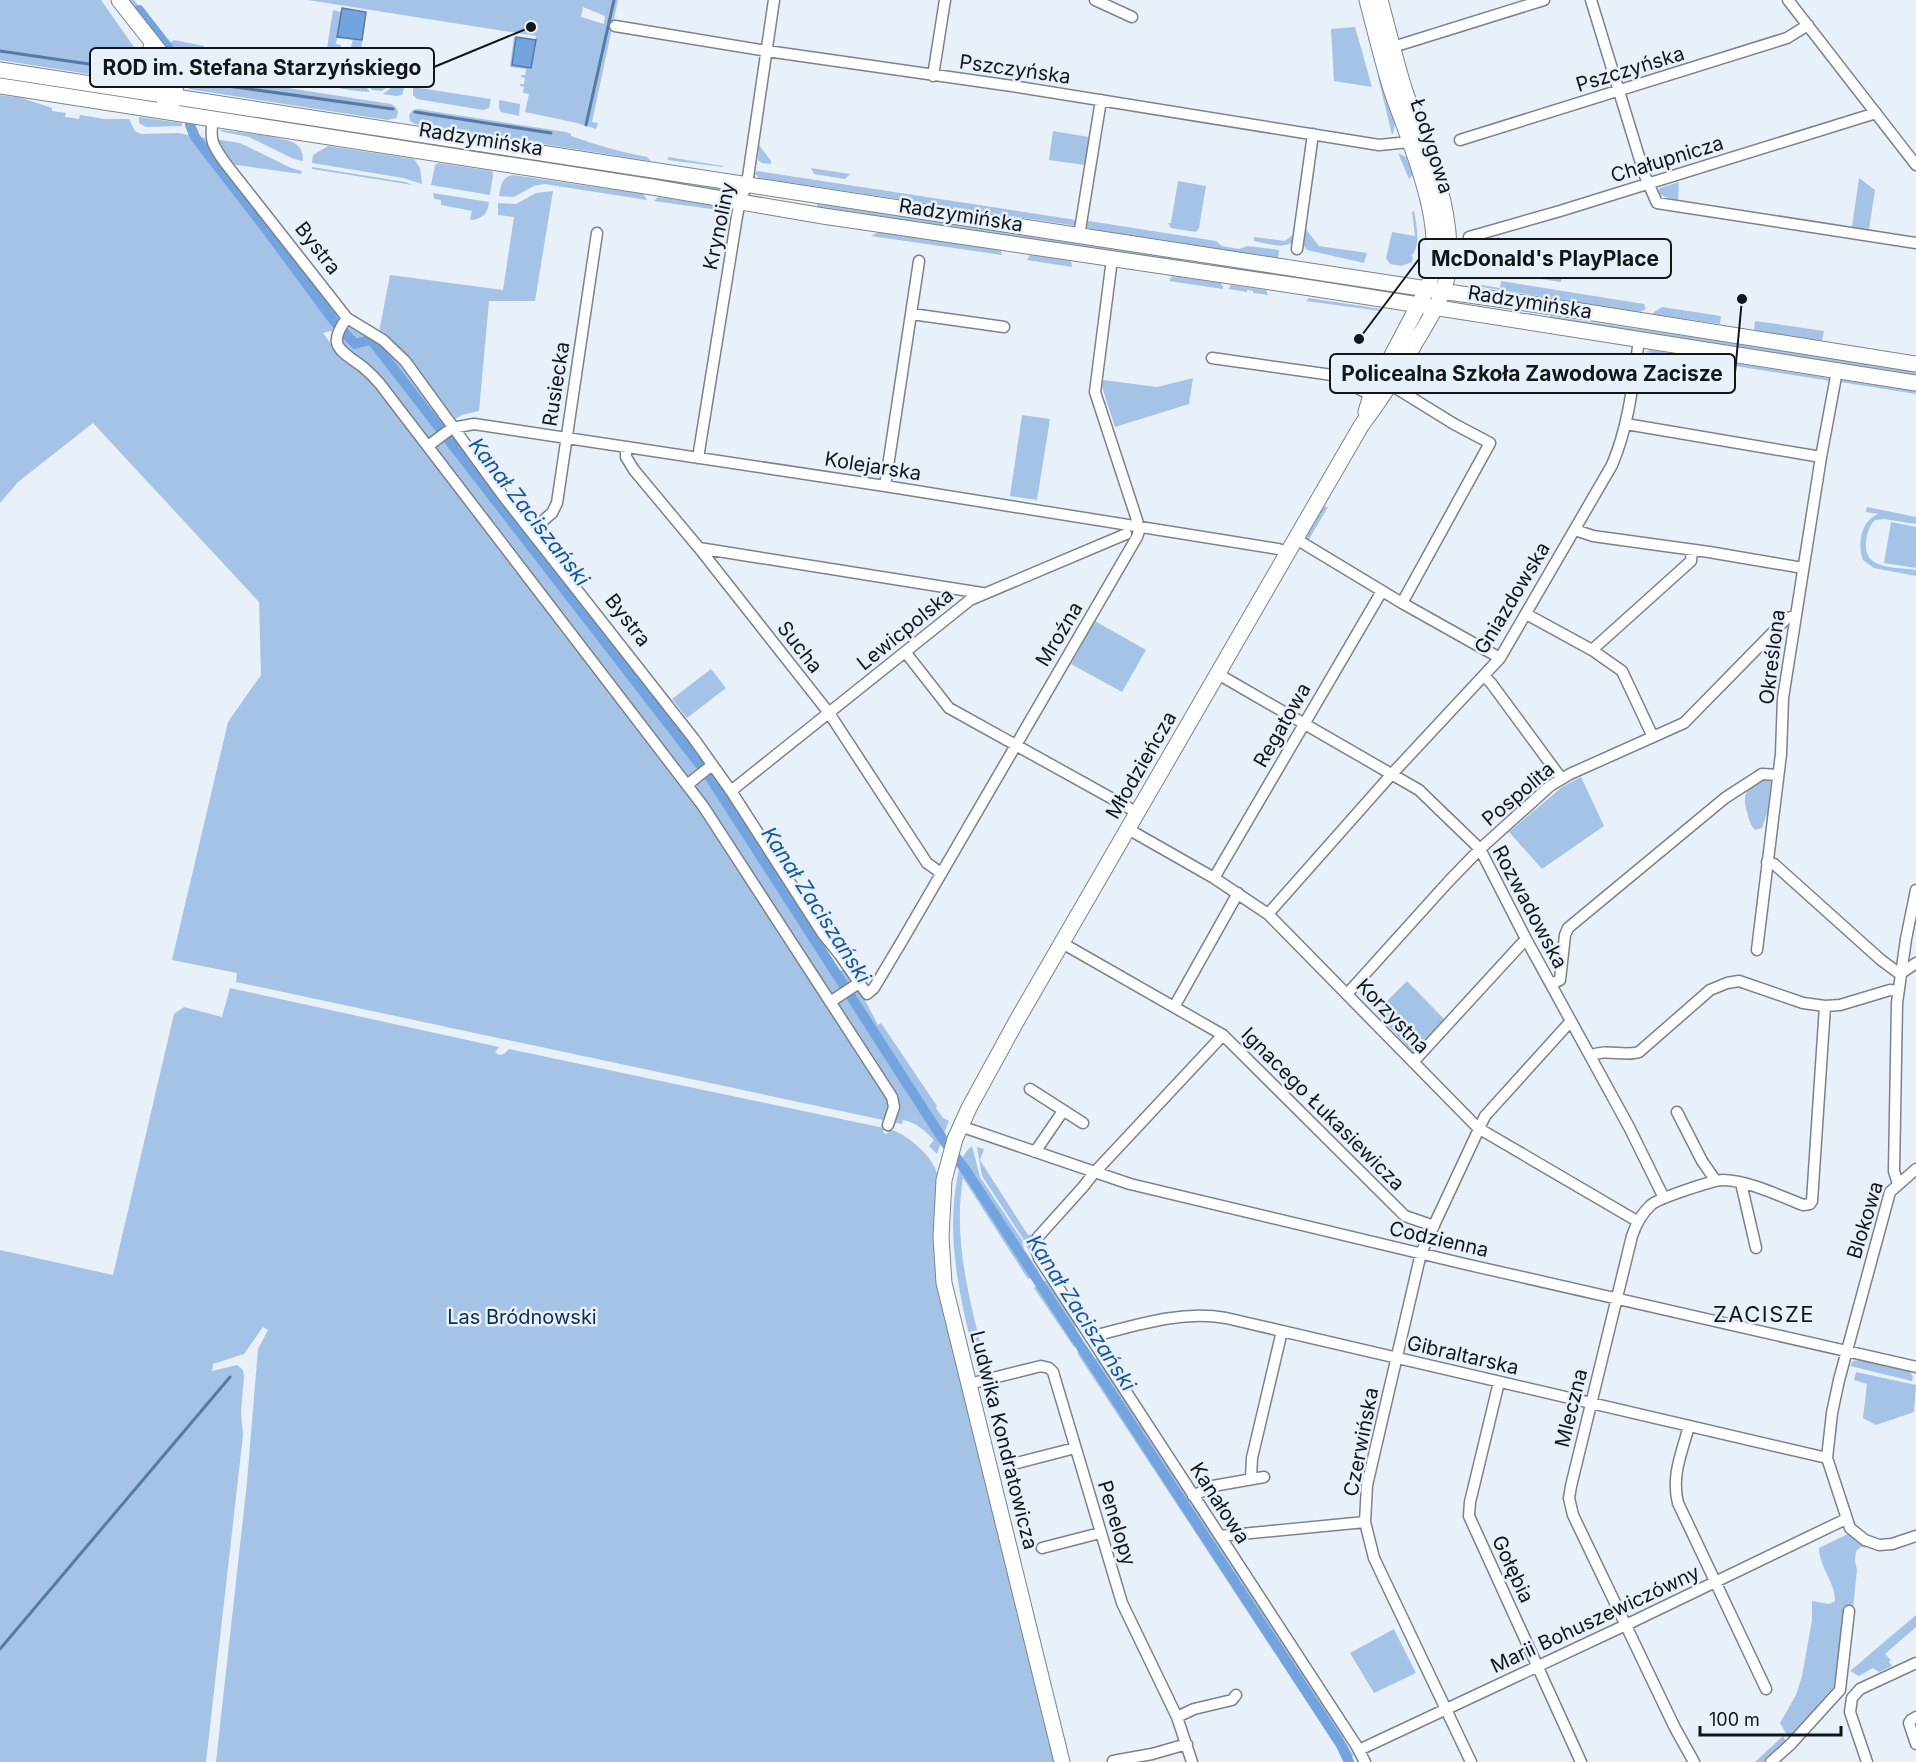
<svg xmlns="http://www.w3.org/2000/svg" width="1916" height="1762" font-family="Inter,sans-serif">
<rect width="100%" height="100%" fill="#e8f0fa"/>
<path fill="#a5c3e7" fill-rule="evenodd" d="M 0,0 L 101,0 L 134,47 L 138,48 L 135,73 L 131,76 L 111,70 L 110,73 L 102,72 L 101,76 L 0,60 Z
M 128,0 L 134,0 L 168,44 L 174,40 L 204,46 L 205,51 L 201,51 L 199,67 L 182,74 L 178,74 Z
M 308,0 L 618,0 L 592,122 L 598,123 L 596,129 L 577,123 L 525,112 L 529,94 L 523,93 L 524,87 L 520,86 L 520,84 L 524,84 L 525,78 L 521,77 L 521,75 L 525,75 L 526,69 L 510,67 L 514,37 L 516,37 L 512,65 L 531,68 L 536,36 ZM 583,7 L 605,16 L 604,24 L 581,17 Z
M 333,10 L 341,12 L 336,44 L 341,45 L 340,51 L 336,50 L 334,56 L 326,55 Z
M 366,12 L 360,60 L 350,58 L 351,52 L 355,53 L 356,48 L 351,47 L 353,39 L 362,40 Z
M 1355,27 L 1372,87 L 1334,81 L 1331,29 Z
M 354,68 L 365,70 L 365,76 L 395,81 L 382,91 L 372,90 L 361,76 L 352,75 Z
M 324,73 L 360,79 L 370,92 C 354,90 330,92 324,73 Z
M 203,75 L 391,104 C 397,107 400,112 396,118 L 388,120 L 189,89 L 181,83 Z
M 1378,77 L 1383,80 C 1387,95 1400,121 1392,135 Z
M 396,84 L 405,86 L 402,95 L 396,96 L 383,94 Z
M 413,87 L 491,99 L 489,108 L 483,110 L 417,99 L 413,95 Z
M 0,95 L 22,98 L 52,108 L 52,111 L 66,113 L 65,117 L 79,119 L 80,115 L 105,119 L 129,119 L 135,131 L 141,134 L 178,133 L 205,138 L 212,151 L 338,315 L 339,324 L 334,330 L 323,333 L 337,352 L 342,350 L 342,333 L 355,346 L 367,342 L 371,343 L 706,774 L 942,1140 L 937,1154 L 929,1146 L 934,1140 C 924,1130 917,1123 903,1120 L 902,1124 L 236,982 L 237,973 L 172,960 L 228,722 L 261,675 L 259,602 L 93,423 L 18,482 L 0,503 Z
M 499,100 L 520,104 L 519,116 L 501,112 L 499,108 Z
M 179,104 L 417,142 L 417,145 L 188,109 Z
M 418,109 L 566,132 L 571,134 L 571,136 C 596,145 621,152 647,157 L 651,161 L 415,124 L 410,121 L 409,115 L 413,110 Z
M 139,117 L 182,123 L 182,126 L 146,127 L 139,123 Z
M 222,130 C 236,132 287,137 296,144 C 302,149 303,154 303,161 L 294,159 L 249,137 L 219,131 Z
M 1053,131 L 1089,137 L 1085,165 L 1049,160 Z
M 215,139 L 240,143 L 291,168 L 302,171 L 301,174 L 230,164 Z
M 759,145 L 771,161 L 771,164 L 762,163 L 758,160 Z
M 328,146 L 414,159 L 420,168 L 422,184 L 403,178 L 312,163 L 313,155 Z
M 1398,153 L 1406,157 L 1413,174 L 1409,179 Z
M 511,156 L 537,158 L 721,187 L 720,192 L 511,159 Z
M 668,157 L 723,166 L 723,167 L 668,160 Z
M 438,163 L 492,171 L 493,175 L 490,195 L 431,185 L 435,165 Z
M 312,167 L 405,182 L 413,185 L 312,169 Z
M 811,168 L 850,174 L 845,179 L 814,174 Z
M 757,171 L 1076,220 L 1077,226 L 759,178 L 755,174 Z
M 513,175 L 643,194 L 647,200 L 544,184 L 534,186 L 514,197 L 499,196 C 501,186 501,177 513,175 Z
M 1859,178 L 1875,190 L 1869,229 L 1852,227 Z
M 1178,181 L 1206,186 L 1199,228 L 1196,232 L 1171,228 L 1168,223 L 1171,223 Z
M 1679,182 L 1678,200 L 1665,197 L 1658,193 L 1660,188 Z
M 553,191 L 535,301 L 489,301 L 479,411 L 462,415 L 452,421 L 409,357 L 379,332 L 390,275 L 503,290 L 514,217 L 498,215 L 498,203 L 516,204 L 536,193 Z
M 433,193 L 489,202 C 488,214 482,219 470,220 L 472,211 L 441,205 L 441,200 L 434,199 Z
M 658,197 L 719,206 L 718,210 L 654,201 Z
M 817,204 L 851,207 L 1285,273 L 1284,276 L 1188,261 L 1143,257 L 817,207 Z
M 1297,211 L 1294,241 C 1284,250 1266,243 1254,241 L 1254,237 L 1285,241 L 1293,235 Z
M 1414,211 C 1417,226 1421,247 1411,256 L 1413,257 L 1412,262 L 1401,266 L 1390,264 L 1386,258 L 1392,232 L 1415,236 L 1412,212 Z
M 1089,221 L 1216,241 L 1222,246 L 1239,249 L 1248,246 L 1279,250 L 1278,258 L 1089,229 L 1085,226 L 1086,222 Z
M 1305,228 L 1319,246 L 1367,253 L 1364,263 L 1307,250 L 1303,244 Z
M 881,231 L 1001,250 L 1002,255 L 871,236 Z
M 1499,237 L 1506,261 L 1565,254 L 1561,282 L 1475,269 L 1476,262 L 1484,261 L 1485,254 L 1475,252 L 1473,245 Z
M 1030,255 L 1071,261 L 1072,267 L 1027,260 Z
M 1172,276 L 1221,283 L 1223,287 L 1223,289 L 1169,281 Z
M 1501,281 L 1644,304 L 1646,309 L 1640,312 L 1481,287 L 1481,285 L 1500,288 Z
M 1231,285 L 1266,290 L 1268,295 L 1253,293 L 1253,291 L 1247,290 L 1247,292 L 1228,289 Z
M 1309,298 L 1382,309 L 1381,311 L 1306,301 Z
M 1662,307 L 1721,316 L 1720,324 L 1653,314 L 1654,312 Z
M 1550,316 L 1916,370 L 1916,376 L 1550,319 Z
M 1755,321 L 1824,331 L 1822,341 L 1754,330 Z
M 351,326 L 378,342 L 393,356 L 448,427 L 443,431 L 373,340 C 355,335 362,352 343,331 Z
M 1651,350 L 1829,378 L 1831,381 L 1645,352 Z
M 1193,378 L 1189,404 L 1115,427 L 1102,387 L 1103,380 L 1157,387 Z
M 1843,380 L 1916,391 L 1916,394 L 1840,382 Z
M 1022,415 L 1050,419 L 1037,500 L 1010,496 Z
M 452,432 L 690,738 L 707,765 L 704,768 L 447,436 Z
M 1322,506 L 1328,507 L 1308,541 L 1306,535 Z
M 1867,507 L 1916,517 L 1916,524 L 1884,519 L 1875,520 C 1869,526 1867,533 1866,542 C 1863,570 1895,567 1916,570 L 1916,576 L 1874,568 L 1863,560 C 1857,544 1861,521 1878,514 L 1866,512 Z
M 1891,522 L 1916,527 L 1916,568 L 1884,563 Z
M 1095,621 L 1146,650 L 1122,692 L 1071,664 Z
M 711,669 L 726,688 L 687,718 L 672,699 Z
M 711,770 L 814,925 L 809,928 L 838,972 L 845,968 L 855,982 L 847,987 L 708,773 Z
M 1581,777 L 1604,826 L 1542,869 L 1509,832 L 1562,787 Z
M 1767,779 L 1771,780 L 1768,810 L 1762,828 L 1755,830 C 1750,825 1749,819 1747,812 C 1741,793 1748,784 1767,779 Z
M 1407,981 L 1444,1019 L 1413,1053 L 1376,1012 Z
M 858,987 L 878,1025 L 881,1023 L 937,1106 L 936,1108 L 943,1118 L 949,1121 L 943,1136 L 850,993 Z
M 230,988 L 499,1047 L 495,1052 L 499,1055 L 504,1054 L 509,1049 L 884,1128 L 883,1133 L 887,1134 L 889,1129 C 906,1133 934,1157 937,1174 C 940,1185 936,1201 935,1212 L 1057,1762 L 216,1762 L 247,1482 L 258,1349 L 268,1330 L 263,1327 L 244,1354 L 213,1364 L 212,1371 L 237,1365 L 243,1370 L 244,1376 L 241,1413 L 243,1435 L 206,1762 L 0,1762 L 0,1250 L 113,1275 L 174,1014 L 184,1007 L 222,1017 Z
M 972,1146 L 980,1177 L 1022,1240 L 1024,1249 L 1039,1272 L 1028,1279 L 963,1178 C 952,1245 972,1308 988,1373 L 979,1375 C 963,1310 945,1246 957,1179 C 959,1167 962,1153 972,1146 Z
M 977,1147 L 984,1149 L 980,1160 L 1028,1235 L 1033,1234 L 1031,1252 L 1033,1259 L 1022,1237 L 982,1176 Z
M 1045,1281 L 1048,1281 L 1077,1325 L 1075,1327 L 1083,1341 L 1074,1347 L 1034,1288 Z
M 1087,1347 L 1096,1359 L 1098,1358 L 1346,1736 L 1343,1738 L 1354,1756 L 1343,1760 L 1338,1749 L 1077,1353 Z
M 1862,1360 L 1909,1371 L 1913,1376 L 1912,1381 L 1850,1366 L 1853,1361 Z
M 1856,1372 L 1916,1385 L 1914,1412 L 1876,1425 L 1863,1418 L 1867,1384 L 1854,1380 Z
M 1848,1534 L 1866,1548 L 1861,1547 L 1856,1551 L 1855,1561 L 1857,1570 L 1853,1608 L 1838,1688 L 1790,1740 L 1780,1723 L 1796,1695 L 1802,1676 L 1812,1620 L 1812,1601 L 1829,1604 L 1835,1601 C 1836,1584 1820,1569 1819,1548 Z
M 1916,1615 L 1916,1627 L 1885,1654 L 1891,1660 L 1889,1662 L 1892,1666 L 1879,1672 L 1873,1668 L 1859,1676 L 1850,1671 Z
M 1394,1629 L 1416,1673 L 1374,1693 L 1350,1653 Z
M 1783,1736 L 1787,1744 L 1767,1762 L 1755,1762 Z"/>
<path fill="#74a4df" stroke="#5779a4" stroke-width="1.5" d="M 342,8 L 366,12 L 362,40 L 337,37 Z
M 516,37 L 536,40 L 531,68 L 512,65 Z"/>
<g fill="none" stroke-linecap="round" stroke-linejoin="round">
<path stroke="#5779a4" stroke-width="3" d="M 0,51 L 109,67
M 192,81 L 393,109
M 415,112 L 551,133
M 586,125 L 614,0
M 0,1649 L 230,1377"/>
<path stroke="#74a4df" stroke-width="10" d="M 139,10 L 184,68
M 190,125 L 195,137 L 266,229 L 334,321 L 355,344 L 369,340 L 373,342 L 711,779 L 942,1138 L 967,1172 L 1341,1745 L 1349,1762"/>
<defs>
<path id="street" d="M 1095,0 L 1132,17
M 1591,0 L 1645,176 L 1657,203 L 1916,243
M 1788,0 L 1916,165
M 615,26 L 767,51 L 1012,86 L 1379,145 L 1410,142
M 1393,47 L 1544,0
M 933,76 L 945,0
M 213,119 C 209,141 213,146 226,164 L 347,318 L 383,340 L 405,361 L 504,497 L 694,739 L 731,791 L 823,934 L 840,955 L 867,994 L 874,988 L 902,941 L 1137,537 L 1139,531 L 1137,520 L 1095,392 L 1112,259
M 1460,140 L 1787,38 L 1808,25
M 1079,236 L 1101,100
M 1469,237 L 1560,211 L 1876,113
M 1297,249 L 1313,134
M 912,314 L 1004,327
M 347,318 C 326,346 340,350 363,367 C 369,372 375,378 380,384 L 703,806 L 892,1097 L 894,1107 L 888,1125
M 1212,358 L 1332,375 L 1371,395
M 1391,385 L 1454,424 L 1490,443 L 1402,603
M 1626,424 L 1821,457
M 428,446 L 452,428 L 474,424 L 885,486 L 1278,549 L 1289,552
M 626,447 L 626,457 L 634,470 L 699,548 L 829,713 L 927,863 L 941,873
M 698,458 L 737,216 L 740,201 L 747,184 L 774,0
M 885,486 L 919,261
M 1575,530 L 1593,536 L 1709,552 L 1803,568
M 531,531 L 552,513 L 557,503 L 597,233
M 1296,539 L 1402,603 L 1500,658
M 699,548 L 982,593
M 1526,614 L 1592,650 L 1622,671 L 1653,737
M 1592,650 L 1691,561 L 1692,550
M 906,653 L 949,708 L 1138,813
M 1218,674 L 1419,790 L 1480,849 L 1526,939 L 1629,1127 L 1664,1198
M 1484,676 L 1491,683 L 1561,778
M 687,785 L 712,765
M 731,791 L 970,600 L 1126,534
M 1128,829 L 1214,878 L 1268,914 L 1478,1128 L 1637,1221
M 1767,862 L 1774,864 L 1881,960 L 1900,974 L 1916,963
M 1214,878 L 1382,591
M 1268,914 L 1391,775 L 1500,658 L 1612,465 C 1629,425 1633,382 1639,340
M 1062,943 L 1223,1035 L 1405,1216 L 1434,1226
M 1757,950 L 1781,754 L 1783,698 L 1821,457 L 1837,371
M 1551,984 L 1560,980 L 1565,935 L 1568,928 L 1725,798 L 1762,774 L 1778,775
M 1347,994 L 1449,881 L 1480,849 L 1550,786 L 1570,774 L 1684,723 L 1787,618 L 1795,616
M 830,1002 L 859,983
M 1174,1007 L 1238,893
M 1223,1035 L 1094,1173 L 1083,1187 L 1038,1237 L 1036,1247 L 1039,1258 L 1356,1745 L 1365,1762
M 1590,1056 C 1606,1048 1623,1057 1639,1052 L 1710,990 L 1727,983 L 1739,981 L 1803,1003 L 1825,1006 L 1840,1005 L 1890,990 L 1898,991
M 1413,1062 L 1526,939
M 1030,1089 L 1083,1123
M 1677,1112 L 1702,1161 L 1716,1181
M 960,1126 L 1130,1184 L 1465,1264 L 1916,1367
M 1035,1152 L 1063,1111
M 1916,1169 L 1890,1192 L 1839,1380 L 1832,1413 L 1827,1458 L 1850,1528 L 1865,1540 L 1879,1545 L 1892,1544 L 1916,1536
M 1741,1183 L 1756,1248
M 1898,1184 L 1894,1171 L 1897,1003 L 1906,939 L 1916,890
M 1090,1337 C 1134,1326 1179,1310 1226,1318 L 1827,1458
M 1499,1382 L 1470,1502 L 1469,1516 L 1581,1762
M 969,1384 L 1041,1366 L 1049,1368 L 1053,1372 L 1122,1603 L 1177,1717 L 1192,1762
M 1689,1426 C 1682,1452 1671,1476 1678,1503 L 1766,1689
M 1013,1464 L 1075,1448
M 1251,1478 L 1252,1458 L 1282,1331
M 1193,1496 L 1213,1486 L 1264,1477
M 1220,1536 L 1365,1522
M 1042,1548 L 1100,1533
M 1177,1717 L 1194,1709 L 1232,1700 L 1236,1695
M 1916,1717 L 1911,1720 L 1909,1723 L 1916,1744
M 1359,1750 L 1630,1623 L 1846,1519
M 1113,1761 L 1152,1754 L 1187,1744
M 1471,1762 L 1374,1558 L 1365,1522 L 1367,1485 L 1421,1253 L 1485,1116 L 1571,1021
M 1694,1762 L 1675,1728 L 1573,1515 L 1569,1498 L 1571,1486 L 1632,1236 C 1636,1224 1641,1214 1651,1205 C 1657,1199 1715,1179 1724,1180 C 1749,1181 1780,1196 1803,1205 L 1810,1204 L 1812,1201 L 1825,1006
M 1771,1762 L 1791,1744 L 1840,1690 L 1849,1611
M 1867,1762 L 1850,1712 L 1852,1698 L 1860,1689 L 1916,1663"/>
<path id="secondary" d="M 119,0 L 171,66 L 176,85 L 172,104
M 151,48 L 158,67 L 165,103
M 0,70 L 1427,289 L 1587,312 L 1916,364
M 0,86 L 652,187 L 823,216 L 1311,288 L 1916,383
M 1366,412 L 1371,395 L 1427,289 C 1451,231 1410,145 1391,89 C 1382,60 1375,30 1367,0
M 1062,1762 L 944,1283 L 941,1237 L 944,1180 L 955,1139 L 969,1108 L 1016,1022 L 1361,426 C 1382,398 1401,369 1418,338 C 1429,320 1440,302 1446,281 C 1450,270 1449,257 1449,245 C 1446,184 1422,143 1404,88 C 1395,59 1388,29 1380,0"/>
</defs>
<use href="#street" stroke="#7b828b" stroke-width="13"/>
<use href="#secondary" stroke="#7b828b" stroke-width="17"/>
<use href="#street" stroke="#fff" stroke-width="10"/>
<use href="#secondary" stroke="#fff" stroke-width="15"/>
</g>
<g text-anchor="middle" stroke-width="5" stroke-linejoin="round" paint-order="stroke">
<g font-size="20" fill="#131619" stroke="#e8f0fa">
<text transform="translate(1015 69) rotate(8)" y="7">Pszczyńska</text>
<text transform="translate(1630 69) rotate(-17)" y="7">Pszczyńska</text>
<text transform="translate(481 139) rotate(9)" y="7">Radzymińska</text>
<text transform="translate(1432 146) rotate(72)" y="7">Łodygowa</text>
<text transform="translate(1667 159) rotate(-17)" y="7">Chałupnicza</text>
<text transform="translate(961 215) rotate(9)" y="7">Radzymińska</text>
<text transform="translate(719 226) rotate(-78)" y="7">Krynoliny</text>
<text transform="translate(318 248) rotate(52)" y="7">Bystra</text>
<text transform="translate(1530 302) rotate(9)" y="7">Radzymińska</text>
<text transform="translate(556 384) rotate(-81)" y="7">Rusiecka</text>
<text transform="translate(873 466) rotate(9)" y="7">Kolejarska</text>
<text transform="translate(1512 598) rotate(-59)" y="7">Gniazdowska</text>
<text transform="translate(628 620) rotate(52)" y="7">Bystra</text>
<text transform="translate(905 629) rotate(-39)" y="7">Lewicpolska</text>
<text transform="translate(1059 634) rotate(-59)" y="7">Mroźna</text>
<text transform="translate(800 647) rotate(52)" y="7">Sucha</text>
<text transform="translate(1772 657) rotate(-83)" y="7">Określona</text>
<text transform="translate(1282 725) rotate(-60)" y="7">Regatowa</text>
<text transform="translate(1141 765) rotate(-60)" y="7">Młodzieńcza</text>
<text transform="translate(1518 794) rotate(-40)" y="7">Pospolita</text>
<text transform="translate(1530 907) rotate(62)" y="7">Rozwadowska</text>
<text transform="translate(1393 1016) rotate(46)" y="7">Korzystna</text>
<text transform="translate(1323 1109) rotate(45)" y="7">Ignacego Łukasiewicza</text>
<text transform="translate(1865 1220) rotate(-73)" y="7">Blokowa</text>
<text transform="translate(1439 1239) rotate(13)" y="7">Codzienna</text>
<text transform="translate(1463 1355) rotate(13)" y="7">Gibraltarska</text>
<text transform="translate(1571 1408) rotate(-76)" y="7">Mleczna</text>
<text transform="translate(1004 1440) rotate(76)" y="7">Ludwika Kondratowicza</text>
<text transform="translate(1361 1442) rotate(-79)" y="7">Czerwińska</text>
<text transform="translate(1220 1503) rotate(57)" y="7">Kanałowa</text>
<text transform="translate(1117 1523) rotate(73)" y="7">Penelopy</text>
<text transform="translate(1513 1569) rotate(65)" y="7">Gołębia</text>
<text transform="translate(1595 1619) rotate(-25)" y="7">Marii Bohuszewiczówny</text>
</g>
<g font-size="20" fill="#0b2d52" stroke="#e8f0fa">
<text x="522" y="1324">Las Bródnowski</text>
</g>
<g font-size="21" font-style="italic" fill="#12569c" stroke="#e8f0fa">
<text transform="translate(529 512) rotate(52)" y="7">Kanał Zaciszański</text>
<text transform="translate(816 905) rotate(57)" y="7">Kanał Zaciszański</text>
<text transform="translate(1081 1313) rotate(57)" y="7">Kanał Zaciszański</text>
</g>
<g font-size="22" letter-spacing="1.5" fill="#131619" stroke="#e8f0fa">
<text x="1764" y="1322">ZACISZE</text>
</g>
</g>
<path fill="none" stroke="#131619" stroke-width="2" d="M531 27L434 67M1359 339L1419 259M1742 299L1735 373"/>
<g fill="#131619" stroke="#e8f0fa" stroke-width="2">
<circle cx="531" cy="27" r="6"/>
<circle cx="1359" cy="339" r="6"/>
<circle cx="1742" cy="299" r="6"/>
</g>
<g fill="#e8f0fa" stroke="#131619" stroke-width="2">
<rect x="90" y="48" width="344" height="39" rx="6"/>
<rect x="1419" y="239" width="252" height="39" rx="6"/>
<rect x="1330" y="354" width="405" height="39" rx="6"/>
</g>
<g font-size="21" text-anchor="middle" font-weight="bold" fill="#131619">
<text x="262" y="75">ROD im. Stefana Starzyńskiego</text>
<text x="1545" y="266">McDonald's PlayPlace</text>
<text x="1532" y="381">Policealna Szkoła Zawodowa Zacisze</text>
</g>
<path d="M1700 1726v9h141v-9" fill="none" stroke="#131619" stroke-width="3"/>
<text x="1709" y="1726" font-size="18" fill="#131619" stroke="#e8f0fa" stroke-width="4.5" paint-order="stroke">100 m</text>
</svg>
